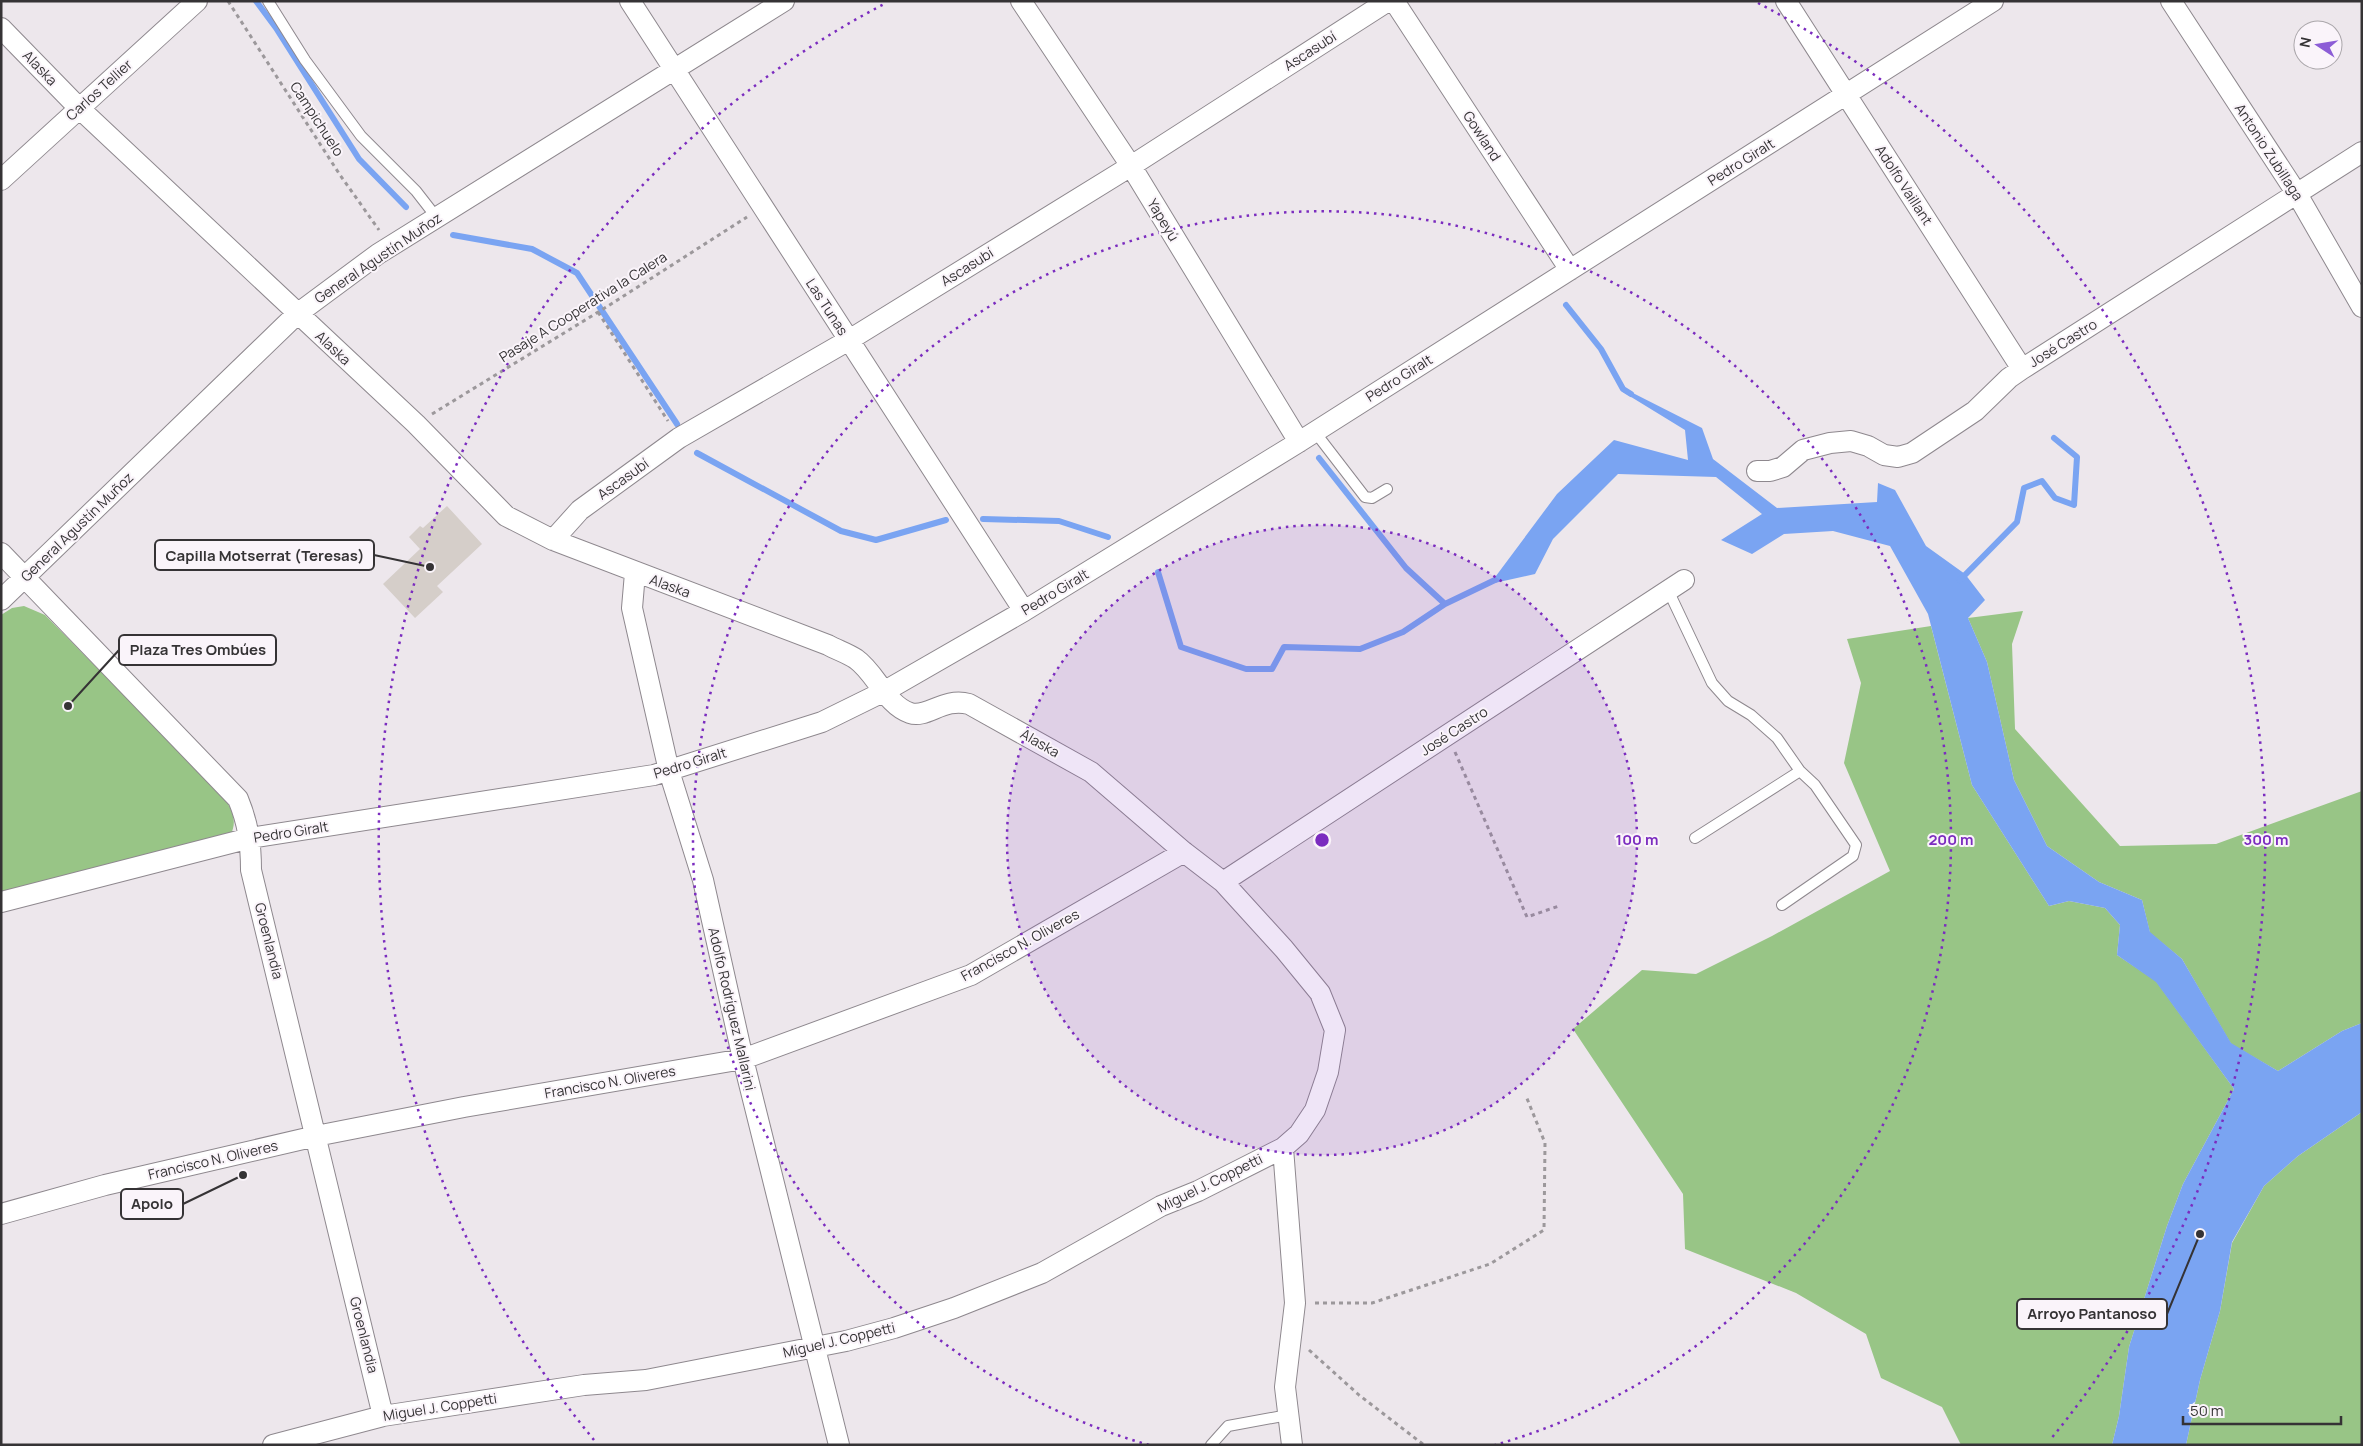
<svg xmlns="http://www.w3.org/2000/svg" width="2363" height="1446" font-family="Manrope,sans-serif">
<rect width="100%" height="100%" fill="#ede7ec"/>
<path fill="#98c586" d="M 24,606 L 45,615 L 225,798 C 232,811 238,821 230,836 L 1,893 L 1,615 L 12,608 Z
M 2023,611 L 2012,644 L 2015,729 L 2120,846 L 2216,844 L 2362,791 L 2362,1023 L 2342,1031 L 2278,1071 L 2231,1044 L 2182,959 L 2150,933 L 2142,900 L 2099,882 L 2047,846 L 2014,780 L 1987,662 L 1968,618 Z
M 1931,626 L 1972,785 L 2049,906 L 2069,901 L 2105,908 L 2120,925 L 2117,955 L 2156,981 L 2234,1089 L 2183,1184 L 2167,1226 L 2129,1347 L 2119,1416 L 2112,1445 L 1961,1445 L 1942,1407 L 1881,1378 L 1866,1334 L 1796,1293 L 1685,1249 L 1683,1194 L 1573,1029 L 1642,970 L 1696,974 L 1772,936 L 1890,871 L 1844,763 L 1861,683 L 1847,639 Z
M 2362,1112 L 2362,1445 L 2186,1445 L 2200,1380 L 2220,1311 L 2232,1243 L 2264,1186 L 2298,1156 Z"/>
<path fill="#7aa4f2" d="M 1625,389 L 1702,428 L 1713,459 L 1777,508 L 1877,502 L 1878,483 L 1895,490 L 1926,546 L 1965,574 L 1985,600 L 1968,618 L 1987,662 L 2014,780 L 2047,846 L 2099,882 L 2142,900 L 2150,932 L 2182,959 L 2231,1043 L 2278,1071 L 2342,1031 L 2362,1023 L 2362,1112 L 2298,1156 L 2264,1186 L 2232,1242 L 2220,1311 L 2200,1380 L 2186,1445 L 2112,1445 L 2119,1416 L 2129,1347 L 2167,1226 L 2183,1184 L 2234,1089 L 2156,982 L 2117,955 L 2120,925 L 2105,908 L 2069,901 L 2049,906 L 1972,785 L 1928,614 L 1890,546 L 1833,531 L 1784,534 L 1752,554 L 1721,540 L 1762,514 L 1716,477 L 1618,474 L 1553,539 L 1535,574 L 1490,584 L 1557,494 L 1614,440 L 1688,460 L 1685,430 L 1623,392 Z"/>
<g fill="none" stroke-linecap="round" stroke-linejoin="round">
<path stroke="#7aa4f2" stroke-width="6" d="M 256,1 L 276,28 L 359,159 L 406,207
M 453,235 L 532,249 L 577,273 L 677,424
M 1566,305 L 1601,349 L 1623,389 L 1631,394
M 697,453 L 841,531 L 876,540 L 946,520
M 1319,458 L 1406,568 L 1445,604
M 983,519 L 1059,521 L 1108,537
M 1158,572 L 1181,647 L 1246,669 L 1272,669 L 1284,647 L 1360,649 L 1403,632 L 1445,604 L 1497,579
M 1960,580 L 2017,522 L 2024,488 L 2042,481 L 2055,498 L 2074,505 L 2077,457 L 2054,438"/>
</g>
<path fill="#d5cec9" d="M 447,506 L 482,544 L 437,586 L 443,592 L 415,618 L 383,584 L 420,549 L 409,537 L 420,526 L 423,528 Z"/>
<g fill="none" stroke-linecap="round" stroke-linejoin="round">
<defs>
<path id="lane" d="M 268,1 L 305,60 L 361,136 L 416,191 L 437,218
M 1315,432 L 1365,497 L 1372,498 L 1387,489
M 1668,590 L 1712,683 L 1728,701 L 1751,715 L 1777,738 L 1800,771 L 1815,785 L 1856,845 L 1853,856 L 1782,905
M 1695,838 L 1800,771
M 1211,1445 L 1228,1426 L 1288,1415"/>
<path id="street" d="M 630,1 L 1024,611
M 1021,1 L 1131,166 L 1299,442
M 1394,1 L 1570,270
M 1786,1 L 2022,369
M 2171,1 L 2297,194 L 2362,307
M 1,28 L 79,108 L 416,424 L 506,516 L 553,540 L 828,645 C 837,650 847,653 856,659 C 876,673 886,705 910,713 C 927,719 943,697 969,704 L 1091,772 L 1184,852 L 1223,882 L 1284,949 L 1320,993 L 1335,1030 L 1328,1072 L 1315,1110 L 1299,1134 L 1283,1148 L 1198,1191 L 1161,1206 L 1042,1273 L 954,1308 L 894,1328 L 846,1341 L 646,1380 L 584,1385 L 383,1416 L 273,1445
M 1,180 L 197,1
M 1757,471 L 1770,471 L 1783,467 L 1803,450 L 1830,443 L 1851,441 L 1868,446 L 1884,455 L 1898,457 L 1912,453 L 1975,411 L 2009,378 L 2022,369 L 2362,152
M 553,540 L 580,510 L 679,438 L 849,340 L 1131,166 L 1388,1
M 1,553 L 238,799 C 248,823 251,844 251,870 L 383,1416
M 635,573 L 632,608 L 669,771 L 703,880 L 743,1059 L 839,1445
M 1,600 L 297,314 L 378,254 L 784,1
M 1223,882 L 1684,580
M 1,902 L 250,838 L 654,775 L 822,722 L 885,691 L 1024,611 L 1299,442 L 1993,1
M 1283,1148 L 1295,1303 L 1285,1387 L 1292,1445
M 1,1214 L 105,1185 L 316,1136 L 464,1107 L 743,1059 L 971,975 L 1184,852"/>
</defs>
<use href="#lane" stroke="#8e888e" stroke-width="12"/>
<use href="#street" stroke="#8e888e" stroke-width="22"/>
<path stroke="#9c989b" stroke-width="3" stroke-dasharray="4 4" stroke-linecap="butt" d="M 228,1 L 340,175 L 379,230
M 598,312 L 668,421
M 432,414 L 608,306 L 747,217
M 1455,752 L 1527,917 L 1559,906
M 1315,1303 L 1372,1303 L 1490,1264 L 1544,1230 L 1545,1143 L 1526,1096
M 1309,1350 L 1359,1395 L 1424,1445"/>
<use href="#lane" stroke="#fff" stroke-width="10"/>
<use href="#street" stroke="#fff" stroke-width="20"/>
</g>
<circle cx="1322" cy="840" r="315" fill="#7b2cbf" fill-opacity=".12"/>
<g fill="none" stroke="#7b2cbf" stroke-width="2.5" stroke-dasharray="2.5 5">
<circle cx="1322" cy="840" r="315"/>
<path d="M1149 1445A629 629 0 1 1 1495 1445"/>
<path d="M594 1440A944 944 0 0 1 886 3M1758 3A944 944 0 0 1 2050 1440"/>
</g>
<g text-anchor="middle" stroke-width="4" stroke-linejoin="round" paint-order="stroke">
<g font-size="14" fill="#353335" stroke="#faf4fa">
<text transform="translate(1310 51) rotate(-33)" y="5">Ascasubí</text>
<text transform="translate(40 68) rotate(46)" y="5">Alaska</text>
<text transform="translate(99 90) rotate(-42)" y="5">Carlos Tellier</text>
<text transform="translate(317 119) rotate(57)" y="5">Campichuelo</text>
<text transform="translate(1482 136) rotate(57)" y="5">Gowland</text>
<text transform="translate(2269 152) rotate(57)" y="5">Antonio Zubillaga</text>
<text transform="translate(1741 162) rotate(-32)" y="5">Pedro Giralt</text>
<text transform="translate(1904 185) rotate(57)" y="5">Adolfo Vaillant</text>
<text transform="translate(1163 220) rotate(59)" y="5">Yapeyú</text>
<text transform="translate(378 258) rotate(-34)" y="5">General Agustín Muñoz</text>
<text transform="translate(967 267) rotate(-32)" y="5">Ascasubí</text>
<text transform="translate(583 307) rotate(-32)" y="5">Pasaje A Cooperativa la Calera</text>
<text transform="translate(827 307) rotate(57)" y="5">Las Tunas</text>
<text transform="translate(2063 343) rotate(-32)" y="5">José Castro</text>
<text transform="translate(333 348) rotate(43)" y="5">Alaska</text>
<text transform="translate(1399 378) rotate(-32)" y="5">Pedro Giralt</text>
<text transform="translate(623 479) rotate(-36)" y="5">Ascasubí</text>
<text transform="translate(77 527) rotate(-44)" y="5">General Agustín Muñoz</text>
<text transform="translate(670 586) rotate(20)" y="5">Alaska</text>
<text transform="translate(1055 592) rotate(-31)" y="5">Pedro Giralt</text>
<text transform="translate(1454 731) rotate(-33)" y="5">José Castro</text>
<text transform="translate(1040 743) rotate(30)" y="5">Alaska</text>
<text transform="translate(690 763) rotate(-17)" y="5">Pedro Giralt</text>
<text transform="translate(291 832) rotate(-9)" y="5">Pedro Giralt</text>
<text transform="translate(269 941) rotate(76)" y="5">Groenlandia</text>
<text transform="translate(1020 945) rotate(-29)" y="5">Francisco N. Oliveres</text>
<text transform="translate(732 1009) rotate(77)" y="5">Adolfo Rodríguez Mallarini</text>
<text transform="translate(610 1082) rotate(-10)" y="5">Francisco N. Oliveres</text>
<text transform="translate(213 1160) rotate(-13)" y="5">Francisco N. Oliveres</text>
<text transform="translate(1210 1183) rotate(-26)" y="5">Miguel J. Coppetti</text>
<text transform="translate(364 1335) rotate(76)" y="5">Groenlandia</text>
<text transform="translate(839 1340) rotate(-13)" y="5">Miguel J. Coppetti</text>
<text transform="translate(440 1407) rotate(-9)" y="5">Miguel J. Coppetti</text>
</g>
</g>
<circle cx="1322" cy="840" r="8" fill="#7b2cbf" stroke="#faf4fa" stroke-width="2.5"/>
<g font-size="15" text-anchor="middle" font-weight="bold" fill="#7b2cbf" stroke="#faf4fa" stroke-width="4" stroke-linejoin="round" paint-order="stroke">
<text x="1637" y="845">100 m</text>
<text x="1951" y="845">200 m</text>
<text x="2266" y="845">300 m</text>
</g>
<path fill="none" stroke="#353335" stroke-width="2" d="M430 567L374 555M68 706L119 650M243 1175L183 1204M2200 1234L2167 1314"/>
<g fill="#353335" stroke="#faf4fa" stroke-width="2">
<circle cx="430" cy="567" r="5"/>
<circle cx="68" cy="706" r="5"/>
<circle cx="243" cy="1175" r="5"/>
<circle cx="2200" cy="1234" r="5"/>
</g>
<g fill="#faf4fa" stroke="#353335" stroke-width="2">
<rect x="155" y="540" width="219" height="30" rx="5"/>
<rect x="119" y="635" width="157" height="30" rx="5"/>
<rect x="121" y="1189" width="62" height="30" rx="5"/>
<rect x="2017" y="1299" width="150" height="30" rx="5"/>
</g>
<g font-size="15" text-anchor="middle" font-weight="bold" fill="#353335">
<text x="265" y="561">Capilla Motserrat (Teresas)</text>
<text x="198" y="655">Plaza Tres Ombúes</text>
<text x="152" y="1209">Apolo</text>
<text x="2092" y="1319">Arroyo Pantanoso</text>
</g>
<rect width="2363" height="1446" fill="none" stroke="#353335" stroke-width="5"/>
<g transform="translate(2318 45) rotate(282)"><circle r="24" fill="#faf4fa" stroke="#aba7ab"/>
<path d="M0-4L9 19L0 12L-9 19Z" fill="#8c5dd6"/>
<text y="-8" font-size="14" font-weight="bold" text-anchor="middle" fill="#353335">N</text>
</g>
<path d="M2183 1416v8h158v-8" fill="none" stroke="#353335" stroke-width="2.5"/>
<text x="2190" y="1416" font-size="15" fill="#353335" stroke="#faf4fa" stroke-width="4" paint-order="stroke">50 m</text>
</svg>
